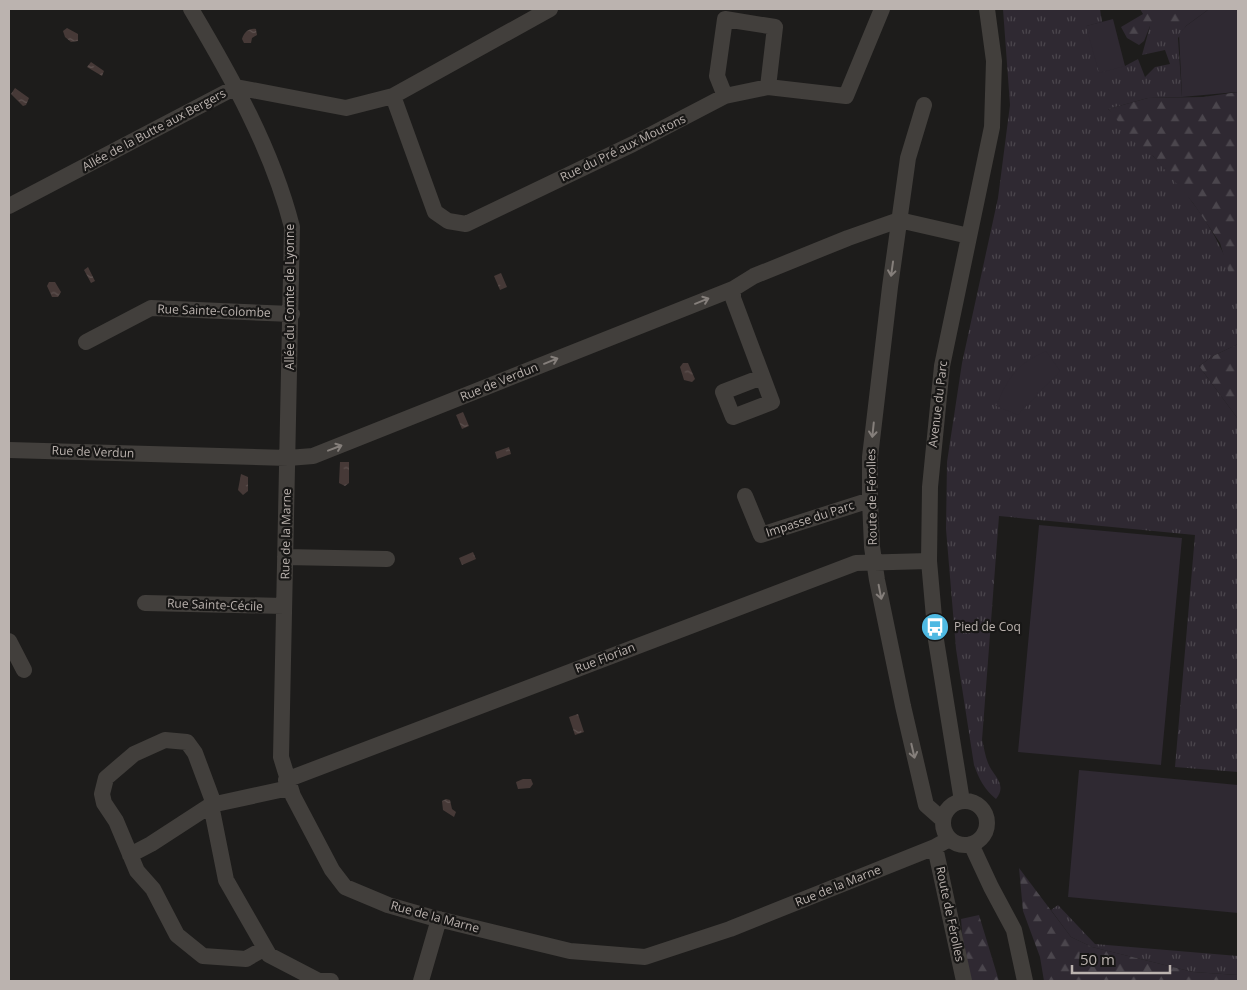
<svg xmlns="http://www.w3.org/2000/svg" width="1247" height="990" font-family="'Open Sans',sans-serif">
<defs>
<pattern id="grass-tufts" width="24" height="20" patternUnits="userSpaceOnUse" patternTransform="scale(1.25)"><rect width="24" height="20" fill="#2f2932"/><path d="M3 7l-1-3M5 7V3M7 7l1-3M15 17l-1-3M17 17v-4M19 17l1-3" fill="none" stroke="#4b464d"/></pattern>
<pattern id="forest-firs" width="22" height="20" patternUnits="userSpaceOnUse" patternTransform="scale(1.25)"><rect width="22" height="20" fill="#2f2932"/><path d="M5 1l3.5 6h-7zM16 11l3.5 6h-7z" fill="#4b464d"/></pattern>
<pattern id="water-ripples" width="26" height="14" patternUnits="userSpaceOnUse" patternTransform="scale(1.25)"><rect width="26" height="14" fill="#463937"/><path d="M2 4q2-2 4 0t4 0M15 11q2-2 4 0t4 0" fill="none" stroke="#5f5351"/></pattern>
</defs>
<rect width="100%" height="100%" fill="#1d1c1b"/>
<path fill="url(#grass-tufts)" d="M 1003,9 L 1100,9 L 1102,22 L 1087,26 L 1125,66 L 1138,59 L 1145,77 L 1155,67 L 1170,64 L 1165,50 L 1142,55 L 1150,26 L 1186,26 L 1178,38 L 1182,97 L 1148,98 L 1108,109 C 1161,165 1226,223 1238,302 C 1240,316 1238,331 1238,344 L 1213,356 L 1199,366 L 1238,419 L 1238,772 L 1175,767 L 1195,535 L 999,516 L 982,740 C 984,747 985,756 988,763 C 993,776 1008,784 996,799 C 984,789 979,779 974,765 L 956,649 L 946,529 L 947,462 L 962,363 L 998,198 L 1010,105 Z
M 1058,905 L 1095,944 L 1238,956 L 1238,975 L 1193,972 L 1092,947 L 1071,937 L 1051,910 Z"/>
<path fill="url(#forest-firs)" d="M 1140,9 L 1209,9 L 1186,26 L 1150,26 L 1144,41 L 1139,45 L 1127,38 L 1121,27 L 1143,14 Z
M 1238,92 L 1238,304 L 1220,243 L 1193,203 L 1153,156 L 1143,152 L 1108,109 L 1148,98 L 1203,97 Z
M 1238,344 L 1238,419 L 1199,366 L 1213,356 Z
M 1019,868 L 1071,937 L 1092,947 L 1193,972 L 1238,975 L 1238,981 L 1044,981 L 1040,957 L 1023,911 Z
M 979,915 L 999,981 L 966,981 L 961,919 Z"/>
<path fill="#2f2932" d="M 1209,9 L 1238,9 L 1237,92 L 1182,97 L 1179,34 L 1186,26 Z
M 1113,19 L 1125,66 L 1099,73 L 1086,26 Z
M 1046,351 L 1060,371 L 1018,415 L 996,406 C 1009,376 1016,365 1046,351 Z
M 1039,525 L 1182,538 L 1161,765 L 1018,752 Z
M 1079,770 L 1238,785 L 1238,913 L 1068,897 Z"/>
<path fill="url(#water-ripples)" d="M 67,28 L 78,34 L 78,41 L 71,42 L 65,37 L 63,31 Z
M 256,29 L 257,35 L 252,38 L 251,43 L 244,43 L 242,39 C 244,32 249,28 256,29 Z
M 91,62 L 104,71 L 102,76 L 87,67 Z
M 15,88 L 29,98 L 26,105 L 23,106 L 11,94 Z
M 88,267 L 95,281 L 91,283 L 84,270 Z
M 501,273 L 507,287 L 500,290 L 494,276 Z
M 49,282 L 55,282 L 61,292 L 58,297 L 52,297 L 47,286 Z
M 683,363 L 688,363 L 695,379 L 692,382 L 684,380 L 680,367 Z
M 463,412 L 469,426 L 462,429 L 456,415 Z
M 509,447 L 511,454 L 497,459 L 495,452 Z
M 340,462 L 349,462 L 349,483 L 345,486 L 339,483 Z
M 241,474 L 248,477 L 248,491 L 243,495 L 238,490 Z
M 473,552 L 476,559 L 462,565 L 459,558 Z
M 578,714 L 584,732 L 575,735 L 569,717 Z
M 523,779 L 531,779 L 533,784 L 530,788 L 518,789 L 516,782 Z
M 446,799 L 450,800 L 452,809 L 456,812 L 454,817 L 443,810 L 442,801 Z"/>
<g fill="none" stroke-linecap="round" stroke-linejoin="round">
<path stroke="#423f3c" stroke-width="16" d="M 191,9 C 232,78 272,149 292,227 L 281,757 L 293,796 L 332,870 L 345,887 L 388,905 L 430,917 L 570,951 L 645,957 L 730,929 L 935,847 L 949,839
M 393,96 L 435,212 L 448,221 L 466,224 L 633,144 L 725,96 L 768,87 L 846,96 L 882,9
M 725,96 L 717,76 L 725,19 L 775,27 L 768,87
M 924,105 L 908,158 L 890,287 L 870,457 L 870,500 L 872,547 L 877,580 L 903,706 L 926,805 L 943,820
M 9,206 L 236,87 L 346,108 L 393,96 L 550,9
M 733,289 L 733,298 L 772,402 L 733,417 L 723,392 L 762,377
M 86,342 L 151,308 L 292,314
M 9,450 L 288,458 L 313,456 L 733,289 L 754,276 L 848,238 L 899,220 L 969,236
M 745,496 L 761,535 L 870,500
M 285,557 L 387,559
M 145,603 L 284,606
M 9,641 L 24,670
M 286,780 L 856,563 L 929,561
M 962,801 L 936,640 L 929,561 L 930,487 L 942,366 L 992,127 L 994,61 L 987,9
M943 823a22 22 0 1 1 44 0a22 22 0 1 1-44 0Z
M 214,804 L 195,753 L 187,742 L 165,740 L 134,754 L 106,778 L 102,794 L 104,803 L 116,821 L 137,871 L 153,889 L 177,935 L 203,956 L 246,959 L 265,948
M 211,805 L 226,880 L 269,955 L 319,981 L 331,981
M 971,844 L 991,887 L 1014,930 L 1025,981
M 935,847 L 964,981
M 130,855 L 151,844 L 211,805 L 289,788
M 421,981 L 439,919"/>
</g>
<defs><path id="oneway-shaft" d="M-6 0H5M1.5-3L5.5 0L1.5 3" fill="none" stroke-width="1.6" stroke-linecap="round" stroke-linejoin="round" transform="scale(1.25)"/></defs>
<g stroke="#857f7b">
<use href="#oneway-shaft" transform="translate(892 269) rotate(98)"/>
<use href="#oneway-shaft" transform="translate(702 301) rotate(-22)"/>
<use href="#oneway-shaft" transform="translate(551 361) rotate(-22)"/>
<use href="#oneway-shaft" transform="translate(873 430) rotate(96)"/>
<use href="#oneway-shaft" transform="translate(335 448) rotate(-21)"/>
<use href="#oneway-shaft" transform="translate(880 592) rotate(79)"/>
<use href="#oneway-shaft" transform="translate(913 751) rotate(77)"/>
</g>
<defs>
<symbol id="bus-disc" viewBox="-11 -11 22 22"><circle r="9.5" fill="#4eb9e2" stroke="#181716"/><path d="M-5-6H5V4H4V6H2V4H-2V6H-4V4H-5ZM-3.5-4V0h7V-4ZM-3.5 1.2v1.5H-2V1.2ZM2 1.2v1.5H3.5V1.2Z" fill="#fff"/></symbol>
</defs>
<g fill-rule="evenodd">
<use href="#bus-disc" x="919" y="611" width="32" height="32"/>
</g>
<g text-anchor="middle" stroke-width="4.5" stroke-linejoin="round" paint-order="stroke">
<g font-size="12" fill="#bbb3af" stroke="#181716">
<text transform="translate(154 130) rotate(-28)" y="4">Allée de la Butte aux Bergers</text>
<text transform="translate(623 148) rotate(-26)" y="4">Rue du Pré aux Moutons</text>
<text transform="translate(290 297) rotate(-90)" y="4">Allée du Comte de Lyonne</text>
<text transform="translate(214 311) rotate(2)" y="4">Rue Sainte-Colombe</text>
<text transform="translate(499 382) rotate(-22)" y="4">Rue de Verdun</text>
<text transform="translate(938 404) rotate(-83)" y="4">Avenue du Parc</text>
<text transform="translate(93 452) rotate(2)" y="4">Rue de Verdun</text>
<text transform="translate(872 497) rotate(-91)" y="4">Route de Férolles</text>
<text transform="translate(810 519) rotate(-18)" y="4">Impasse du Parc</text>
<text transform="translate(286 534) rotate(-89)" y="4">Rue de la Marne</text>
<text transform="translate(215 605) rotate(2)" y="4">Rue Sainte-Cécile</text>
<text transform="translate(605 658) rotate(-21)" y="4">Rue Florian</text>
<text transform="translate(838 886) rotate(-22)" y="4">Rue de la Marne</text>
<text transform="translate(950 914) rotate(78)" y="4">Route de Férolles</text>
<text transform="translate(435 917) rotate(15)" y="4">Rue de la Marne</text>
</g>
<g font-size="12" fill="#bbb3af" stroke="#181716" text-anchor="start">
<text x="954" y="631">Pied de Coq</text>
</g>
</g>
<rect width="1247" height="990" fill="none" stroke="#bbb3af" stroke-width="20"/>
<path d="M1072 965v8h98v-8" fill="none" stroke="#bbb3af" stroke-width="2.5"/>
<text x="1080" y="965" font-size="15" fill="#bbb3af" stroke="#181716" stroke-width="4" paint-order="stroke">50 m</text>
</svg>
